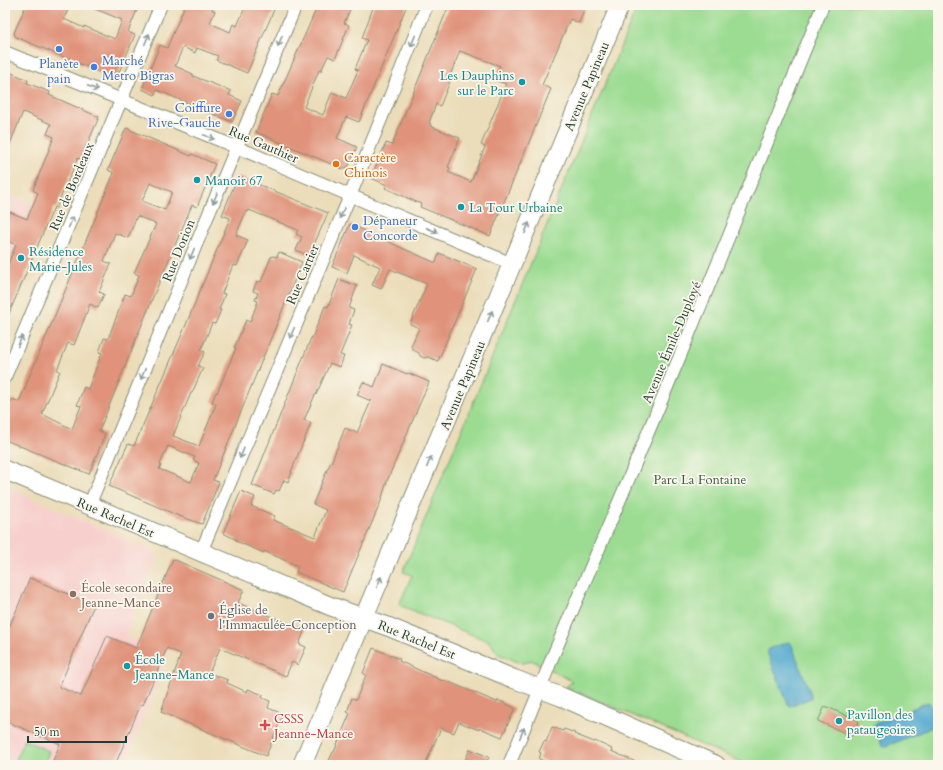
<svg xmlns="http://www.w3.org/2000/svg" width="943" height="770" font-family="Cardo,serif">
<rect width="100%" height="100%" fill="#fbf7ec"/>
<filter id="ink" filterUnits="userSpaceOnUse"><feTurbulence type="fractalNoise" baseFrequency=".025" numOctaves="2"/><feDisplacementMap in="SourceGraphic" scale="8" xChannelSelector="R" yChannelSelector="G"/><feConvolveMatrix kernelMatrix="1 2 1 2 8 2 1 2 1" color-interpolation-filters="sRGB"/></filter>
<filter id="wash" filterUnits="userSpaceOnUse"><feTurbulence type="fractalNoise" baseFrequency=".012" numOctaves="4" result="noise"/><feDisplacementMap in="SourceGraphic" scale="16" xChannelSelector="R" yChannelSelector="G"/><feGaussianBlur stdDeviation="0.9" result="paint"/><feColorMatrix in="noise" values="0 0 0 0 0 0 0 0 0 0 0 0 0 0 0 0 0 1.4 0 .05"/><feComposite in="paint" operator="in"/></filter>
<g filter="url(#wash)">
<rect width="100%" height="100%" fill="#ebddb9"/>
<path fill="#f7d0cd" d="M 5,193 L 32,204 L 5,270 Z
M 5,487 L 158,553 L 125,636 L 169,654 L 124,765 L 5,765 Z"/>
<path fill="#9bdc92" stroke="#5d8c63" d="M 638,5 L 938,5 L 938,765 L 749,765 L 566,687 L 572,681 L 531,660 L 525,663 L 521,663 L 498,654 L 490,642 L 399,605 L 412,575 L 403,572 Z
M 24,740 L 49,751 L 44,765 L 14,765 Z"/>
<path fill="#51a8ce" stroke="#387281" d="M 788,642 L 791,643 L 811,695 L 811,698 L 790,706 L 788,704 L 767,652 L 768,649 Z
M 928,702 L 930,703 L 938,722 L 938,725 L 884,747 L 882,746 L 874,726 L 875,724 Z"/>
<g id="blocks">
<path fill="#e0937a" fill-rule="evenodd" d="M 26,5 L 70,5 L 64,19 L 84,28 L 84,26 L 115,39 L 122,20 L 86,5 L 139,5 L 128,32 L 135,35 L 116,79 L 16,37 L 14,33 Z
M 185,5 L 215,5 L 212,10 L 215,11 L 210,23 L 230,32 L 233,24 L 237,26 L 246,5 L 276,5 L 247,73 L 216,60 L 218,56 L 197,48 L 195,53 L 183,47 L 175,66 L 193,74 L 193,76 L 231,91 L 229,95 L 242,101 L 232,122 L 157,90 L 155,95 L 142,89 L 160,45 L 167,48 Z
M 318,5 L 352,5 L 344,23 L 349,25 L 335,59 L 328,56 L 321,71 L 319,70 L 304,107 L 323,115 L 332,92 L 346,98 L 358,70 L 355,69 L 367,40 L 362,38 L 374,5 L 407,5 L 359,122 L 346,117 L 337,138 L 357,147 L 348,167 L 343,169 L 256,132 L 272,94 L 278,96 Z
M 449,5 L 586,5 L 579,23 L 570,19 L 542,85 L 551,89 L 490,236 L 420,207 L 421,204 L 385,188 L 387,185 L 371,178 L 386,143 L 392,145 ZM 460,51 L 500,66 L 495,80 L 506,84 L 481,145 L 485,147 L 471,182 L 448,172 L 450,168 L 448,167 L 460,138 L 430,126 L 431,124 L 429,123 L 436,104 L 440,106 L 451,79 L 449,78 Z
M 5,70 L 28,80 L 27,83 L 50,92 L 49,95 L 99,117 L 81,159 L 78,158 L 56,208 L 54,207 L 5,323 L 5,271 L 16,245 L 5,240 L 5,210 L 27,219 L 38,193 L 33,190 L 54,137 L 47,134 L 51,124 L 23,112 L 5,156 Z
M 126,128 L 191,156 L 192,154 L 215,164 L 197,207 L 192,205 L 153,297 L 99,431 L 105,434 L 89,474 L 5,440 L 5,415 L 12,399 L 19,402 L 114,173 L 108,170 ZM 150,183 L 172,192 L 165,210 L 142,201 ZM 137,216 L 156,224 L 134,273 L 139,275 L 131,296 L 125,294 L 108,339 L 104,338 L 99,352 L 102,353 L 88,389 L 84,387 L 77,405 L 81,406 L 72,429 L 42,414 L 60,371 L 57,370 L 68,343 L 74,345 L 90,304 L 98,308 L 104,294 L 99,292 L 111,264 L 104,261 L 115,233 L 128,238 Z
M 238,176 L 328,213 L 309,256 L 296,250 L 302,237 L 296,234 L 298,230 L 249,210 L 248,212 L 246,211 L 236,235 L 248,240 L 237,266 L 233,265 L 222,293 L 225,294 L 219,310 L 221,310 L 215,324 L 212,323 L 201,350 L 205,352 L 198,366 L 203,368 L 192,393 L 191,393 L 173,436 L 199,446 L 216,404 L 212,402 L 216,392 L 217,393 L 236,348 L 234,348 L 246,320 L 250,322 L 258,301 L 255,300 L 258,293 L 253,291 L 257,281 L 261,282 L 271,257 L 272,256 L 277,257 L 279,252 L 302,262 L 213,480 L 219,482 L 202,524 L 179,516 L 109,486 L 128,444 L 134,446 L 185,327 L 230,218 L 222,215 ZM 168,446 L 195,457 L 193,460 L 199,463 L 191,482 L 159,469 L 161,465 L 160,464 Z
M 350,224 L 402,248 L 436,263 L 439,253 L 477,269 L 438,361 L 428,357 L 424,358 L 420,356 L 419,353 L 413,350 L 411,346 L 419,328 L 410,324 L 427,284 L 390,269 L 381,289 L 372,285 L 380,267 L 354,255 L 347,273 L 332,267 Z
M 339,279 L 357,286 L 349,308 L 354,310 L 349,324 L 352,325 L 340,355 L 344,356 L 340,367 L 330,363 L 316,395 L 315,395 L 304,420 L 311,423 L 291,472 L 292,472 L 288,482 L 284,480 L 279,491 L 276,490 L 274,494 L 252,485 L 311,338 L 312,338 L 325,306 L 328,307 Z
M 383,364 L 407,374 L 408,373 L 429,382 L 387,481 L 381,501 L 343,592 L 296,572 L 298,566 L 264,551 L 264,553 L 236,541 L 237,540 L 223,533 L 241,491 L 255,497 L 251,506 L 275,516 L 273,520 L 315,537 L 326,510 L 313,504 L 327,470 L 333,458 L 345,428 L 357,433 L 371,401 L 357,395 L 363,382 L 374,387 Z
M 173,559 L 244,590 L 238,603 L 305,630 L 299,644 L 306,647 L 298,665 L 292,662 L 286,676 L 220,648 L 209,673 L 228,680 L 227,683 L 247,692 L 248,689 L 263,695 L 262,698 L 270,701 L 268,708 L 283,714 L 266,756 L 161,712 L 181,654 L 167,648 L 143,705 L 141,704 L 115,765 L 51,765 L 60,744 L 5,721 L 5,637 L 30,578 L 94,605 L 59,687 L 81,696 L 107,636 L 136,648 L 158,595 L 157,595 L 162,583 L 163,583 Z
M 373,648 L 400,659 L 399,661 L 443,681 L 444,680 L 497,702 L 498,700 L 515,708 L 502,737 L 480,728 L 479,730 L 459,722 L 454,733 L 441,728 L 425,765 L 327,765 L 333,752 L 334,752 L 350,713 L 347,712 L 352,698 L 356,700 L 366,675 L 363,673 Z
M 825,706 L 859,721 L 852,736 L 818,721 Z
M 552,727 L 563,731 L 564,729 L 575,733 L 574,734 L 594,742 L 595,741 L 612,749 L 611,751 L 643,765 L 554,765 L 539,759 L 541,753 L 539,752 L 544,741 L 546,742 Z
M 470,749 L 489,757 L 485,765 L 463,765 Z"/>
</g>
</g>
<g filter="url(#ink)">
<use href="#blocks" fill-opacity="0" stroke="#858d76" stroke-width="1"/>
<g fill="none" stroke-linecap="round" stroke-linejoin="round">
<defs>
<path id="street" d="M 5,52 L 236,147 L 512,264
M 5,377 L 161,5
M 89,506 L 207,218 L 296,5
M 201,552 L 350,196 L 427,5
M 509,765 L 540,689 L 552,658 L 627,483 L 687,339 L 823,5"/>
<path id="secondary" d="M 5,470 L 330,606 L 389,627 L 514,679 L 562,697 L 716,765
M 302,765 L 512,264 L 620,5"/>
</defs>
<use href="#street" stroke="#858d76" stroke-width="14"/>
<use href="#secondary" stroke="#858d76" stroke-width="20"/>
<use href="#street" stroke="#fff" stroke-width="12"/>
<use href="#secondary" stroke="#fff" stroke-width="18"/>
</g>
<defs><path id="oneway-shaft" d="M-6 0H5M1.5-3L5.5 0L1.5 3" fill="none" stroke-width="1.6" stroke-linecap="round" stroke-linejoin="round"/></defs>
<g stroke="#8f9e9a">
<use href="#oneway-shaft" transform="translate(147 39) rotate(-67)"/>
<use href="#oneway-shaft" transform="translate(280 41) rotate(113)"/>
<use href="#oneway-shaft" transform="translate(413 41) rotate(112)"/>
<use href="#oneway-shaft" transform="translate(93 88) rotate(23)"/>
<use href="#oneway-shaft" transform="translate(209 137) rotate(22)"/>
<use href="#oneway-shaft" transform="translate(215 198) rotate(113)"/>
<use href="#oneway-shaft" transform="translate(342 213) rotate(113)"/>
<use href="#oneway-shaft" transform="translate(71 222) rotate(-67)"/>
<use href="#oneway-shaft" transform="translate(527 228) rotate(-68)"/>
<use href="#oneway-shaft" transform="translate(432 230) rotate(23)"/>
<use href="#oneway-shaft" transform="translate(192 254) rotate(112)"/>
<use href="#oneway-shaft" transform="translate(490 316) rotate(-67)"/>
<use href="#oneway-shaft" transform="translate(292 333) rotate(113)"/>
<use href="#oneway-shaft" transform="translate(20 341) rotate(-67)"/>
<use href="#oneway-shaft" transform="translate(143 374) rotate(112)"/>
<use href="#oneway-shaft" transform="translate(242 453) rotate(113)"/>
<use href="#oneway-shaft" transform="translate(429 462) rotate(-67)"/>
<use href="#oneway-shaft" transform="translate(379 582) rotate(-67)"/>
<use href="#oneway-shaft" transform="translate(522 733) rotate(-67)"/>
</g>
</g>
<g fill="#3f7fe0" stroke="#fbf7ec" stroke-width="1.5">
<circle cx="59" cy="49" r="4"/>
<circle cx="94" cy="67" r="4"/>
<circle cx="229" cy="114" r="4"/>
<circle cx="355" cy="227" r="4"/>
</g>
<g fill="#0f9aa8" stroke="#fbf7ec" stroke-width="1.5">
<circle cx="522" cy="82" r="4"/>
<circle cx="197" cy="180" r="4"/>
<circle cx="461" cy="207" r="4"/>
<circle cx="21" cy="258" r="4"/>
<circle cx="127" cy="666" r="4"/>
<circle cx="839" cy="721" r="4"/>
</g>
<circle fill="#e8710a" stroke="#fbf7ec" stroke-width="1.5" cx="336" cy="164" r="4"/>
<circle fill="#8d6e63" stroke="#fbf7ec" stroke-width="1.5" cx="73" cy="594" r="4"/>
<circle fill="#6b7280" stroke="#fbf7ec" stroke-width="1.5" cx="211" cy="616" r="4"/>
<path fill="#e0444e" stroke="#fbf7ec" stroke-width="1.5" d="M263 719h4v4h4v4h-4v4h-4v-4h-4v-4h4z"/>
<g text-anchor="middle" stroke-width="3.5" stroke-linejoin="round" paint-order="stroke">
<g font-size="13" fill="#366cbe" stroke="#fbf7ec" text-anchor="start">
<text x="102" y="65">Marché<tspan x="102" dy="15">Metro Bigras</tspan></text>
<text x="59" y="68" text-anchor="middle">Planète<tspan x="59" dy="15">pain</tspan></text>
<text x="221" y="112" text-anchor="end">Coiffure<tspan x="221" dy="15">Rive-Gauche</tspan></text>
<text x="363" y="225">Dépaneur<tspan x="363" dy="15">Concorde</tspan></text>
</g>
<g font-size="13" fill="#0d838f" stroke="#fbf7ec" text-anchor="start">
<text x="514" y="80" text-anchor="end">Les Dauphins<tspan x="514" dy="15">sur le Parc</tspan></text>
<text x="205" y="185">Manoir 67</text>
<text x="469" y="212">La Tour Urbaine</text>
<text x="29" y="256">Résidence<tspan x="29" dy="15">Marie-Jules</tspan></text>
<text x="135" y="664">École<tspan x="135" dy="15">Jeanne-Mance</tspan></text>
<text x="847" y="719">Pavillon des<tspan x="847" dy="15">pataugeoires</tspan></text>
</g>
<g font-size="13" fill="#1f3d34" stroke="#fbf7ec">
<text transform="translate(586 86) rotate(-67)" y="5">Avenue Papineau</text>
<text transform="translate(264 144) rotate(23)" y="5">Rue Gauthier</text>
<text transform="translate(71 186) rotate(-67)" y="5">Rue de Bordeaux</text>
<text transform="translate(178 250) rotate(-68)" y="5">Rue Dorion</text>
<text transform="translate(302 274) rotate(-67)" y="5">Rue Cartier</text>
<text transform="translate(671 342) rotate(-67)" y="5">Avenue Émile-Duployé</text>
<text transform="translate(462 385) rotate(-67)" y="5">Avenue Papineau</text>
<text transform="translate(116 517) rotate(23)" y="5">Rue Rachel Est</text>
<text transform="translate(417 639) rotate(22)" y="5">Rue Rachel Est</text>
</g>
<g font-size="13" fill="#c56008" stroke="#fbf7ec" text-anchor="start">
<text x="344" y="162">Caractère<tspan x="344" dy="15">Chinois</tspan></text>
</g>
<g font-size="13" fill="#385d47" stroke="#fbf7ec">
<text x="700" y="484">Parc La Fontaine</text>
</g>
<g font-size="13" fill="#785e54" stroke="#fbf7ec" text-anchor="start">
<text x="81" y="592">École secondaire<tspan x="81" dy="15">Jeanne-Mance</tspan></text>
</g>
<g font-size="13" fill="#5b616d" stroke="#fbf7ec" text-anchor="start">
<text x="219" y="614">Église de<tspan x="219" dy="15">l'Immaculée-Conception</tspan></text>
</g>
<g font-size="13" fill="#be3a42" stroke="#fbf7ec" text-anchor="start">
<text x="274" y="723">CSSS<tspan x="274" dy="15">Jeanne-Mance</tspan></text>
</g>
</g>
<rect width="943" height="770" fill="none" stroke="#fbf7ec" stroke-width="20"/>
<path d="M28 736v6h98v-6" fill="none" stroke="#1f3d34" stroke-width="2"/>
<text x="34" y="736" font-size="12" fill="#1f3d34" stroke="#fbf7ec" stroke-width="3" paint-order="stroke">50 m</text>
</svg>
